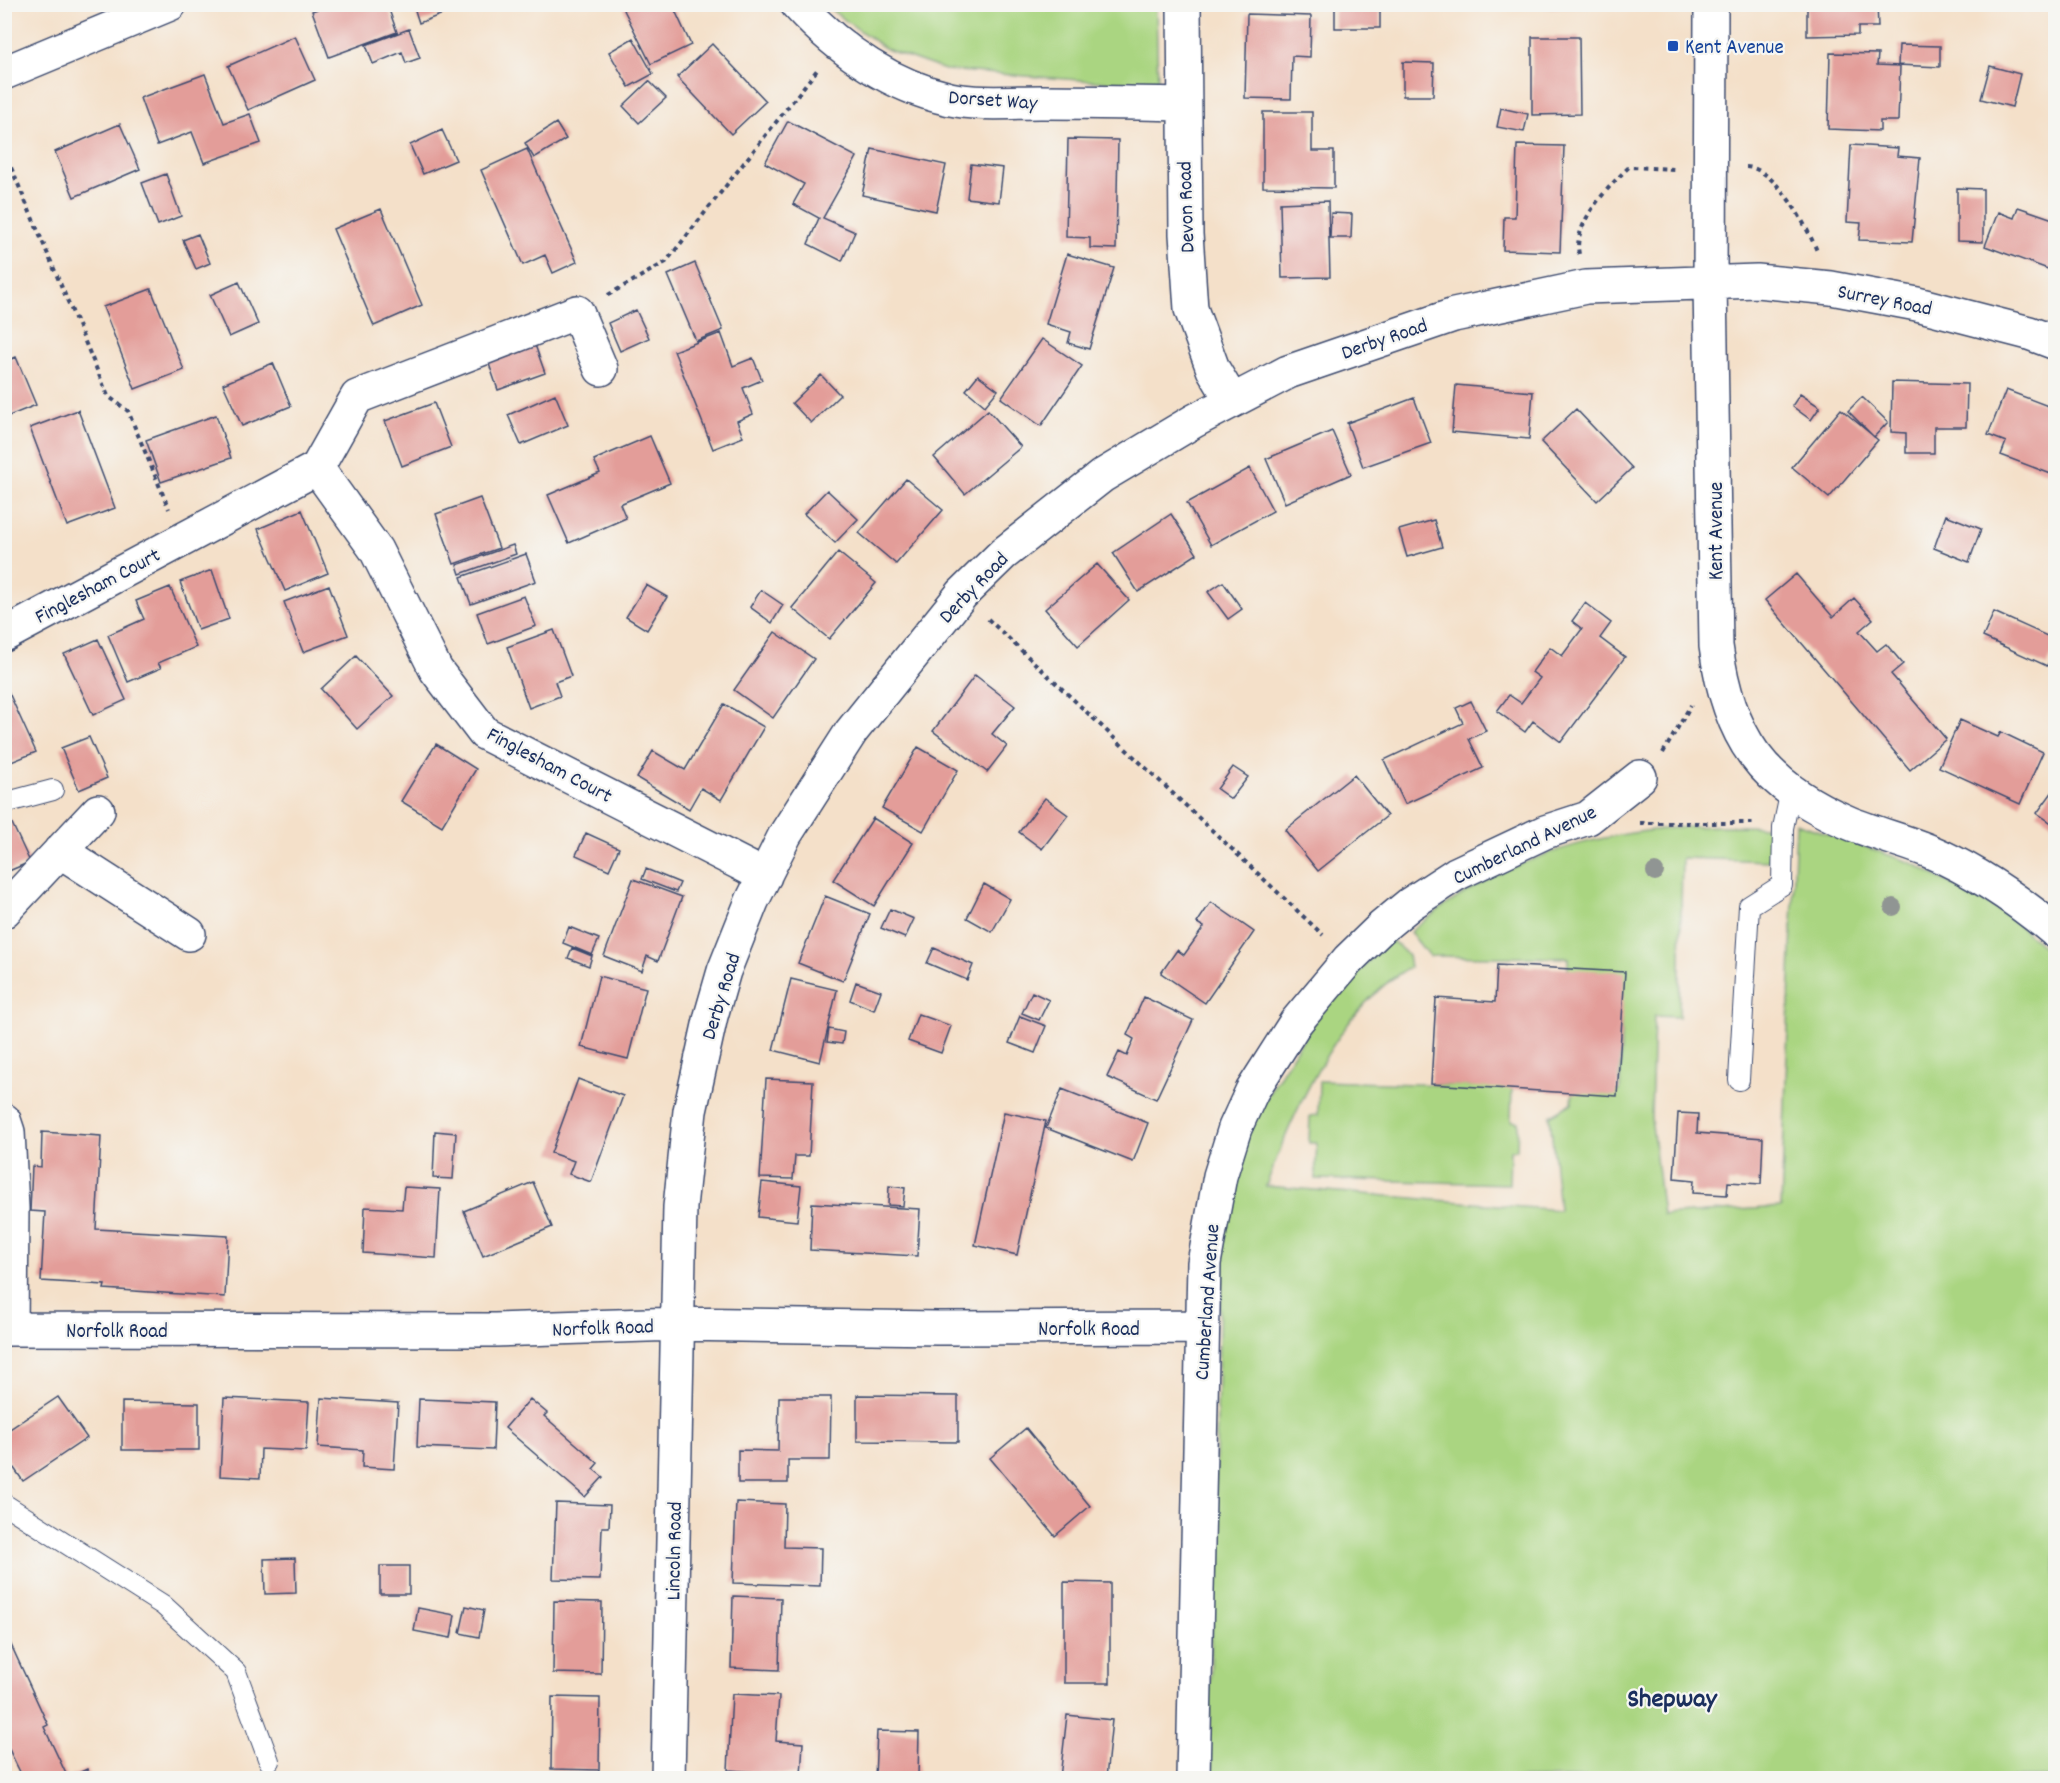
<svg xmlns="http://www.w3.org/2000/svg" width="2060" height="1783" font-family="Dekko,sans-serif">
<rect width="100%" height="100%" fill="#f6f6f2"/>
<filter id="ink" filterUnits="userSpaceOnUse"><feTurbulence type="fractalNoise" baseFrequency=".0167" numOctaves="2"/><feDisplacementMap in="SourceGraphic" scale="12" xChannelSelector="R" yChannelSelector="G"/><feConvolveMatrix kernelMatrix="1 2 1 2 8 2 1 2 1" color-interpolation-filters="sRGB"/></filter>
<filter id="wash" filterUnits="userSpaceOnUse"><feTurbulence type="fractalNoise" baseFrequency=".008" numOctaves="4" result="noise"/><feDisplacementMap in="SourceGraphic" scale="24" xChannelSelector="R" yChannelSelector="G"/><feGaussianBlur stdDeviation="1.35" result="paint"/><feColorMatrix in="noise" values="0 0 0 0 0 0 0 0 0 0 0 0 0 0 0 0 0 1.4 0 .05"/><feComposite in="paint" operator="in"/></filter>
<g filter="url(#wash)">
<rect width="100%" height="100%" fill="#f4e0c9"/>
<path fill="#aad581" stroke="#628270" stroke-width="1.5" d="M824,5H1156L1158,86L945,70L886,49Z
M1796,823L1912,863L2003,912L2055,957V1778H1208L1221,1254L1231,1190L1250,1123L1320,1012L1390,939L1408,955L1410,967C1339,1007 1293,1112 1266,1186L1559,1210L1550,1116L1572,1103L1573,1090L1620,1091L1622,975L1568,973V958L1429,956L1410,932C1517,844 1635,820 1770,827L1769,861L1682,858L1679,1017L1654,1016L1651,1117L1663,1215L1781,1207Z
M1319,1081L1512,1087L1511,1121L1518,1122L1517,1150H1510L1509,1184L1315,1179L1317,1143H1309L1310,1116L1318,1115Z"/>
<g id="blocks">
<path fill="#e39d99" d="M331,4H387L397,32L329,57L312,11Z
M413,4H467V5L419,23Z
M621,4H672L691,45L651,64Z
M1439,4H1456L1455,9L1439,7Z
M1544,4H1598V6L1544,8Z
M1807,4H1877L1878,27H1858V35L1807,36Z
M1335,7H1380V28H1335Z
M1247,14L1311,16L1310,57L1292,56L1291,99L1245,98Z
M409,29L420,58L406,63L402,52L373,64L366,45Z
M295,36L315,80L248,110L228,66Z
M1532,37H1579L1580,114L1532,115Z
M633,38L653,74L629,87L609,52Z
M712,44L766,101L731,134L677,77Z
M1899,45L1940,46V67L1898,65Z
M1830,53L1878,54L1877,65L1900,66L1898,121H1880V131L1828,129Z
M1403,62L1434,63L1433,96H1403Z
M1990,66L2020,74L2012,107L1981,99Z
M205,74L224,123L250,114L261,143L204,163L192,132L157,145L140,98Z
M649,81L666,98L639,123L623,106Z
M1501,108L1528,114L1524,132L1497,127Z
M1263,112H1312V151H1334V188L1263,187Z
M788,121L857,157L823,218L855,232L842,261L808,244L819,218L793,204L804,184L765,163Z
M556,123L566,139L534,158L525,143Z
M120,124L140,169L74,197L55,152Z
M442,130L456,160L423,174L410,145Z
M1068,139L1118,140L1116,249L1090,248V238L1066,237Z
M1517,145L1564,146L1560,252L1503,250L1504,217H1515Z
M1851,145L1898,148L1897,156L1920,158L1912,242L1859,240L1861,223L1847,222Z
M527,149L577,262L553,273L545,255L523,265L481,170Z
M872,149L946,165L936,211L862,195Z
M971,164L1003,168L999,202L967,198Z
M166,174L181,216L158,225L142,183Z
M1957,188L1983,189V242L1957,241Z
M1328,201L1330,277L1282,278L1280,203Z
M2018,207L2056,220V272L1985,246L1998,212L2014,218Z
M381,209L422,305L374,326L333,229Z
M1331,213L1352,214L1351,238H1330Z
M198,234L210,263L196,269L183,240Z
M1067,254L1114,268L1089,349L1068,343L1071,332L1046,324Z
M695,263L723,330L696,341L668,275Z
M239,282L258,324L229,337L210,295Z
M151,289L184,370L135,389L103,307Z
M636,310L649,338L620,351L608,323Z
M721,333L733,366L753,358L762,380L743,388L753,414L737,421L743,437L713,449L674,351Z
M1042,339L1082,366L1041,426L1001,398Z
M534,342L545,373L498,390L487,358Z
M16,357L36,405L4,418V362Z
M273,363L291,406L242,426L223,384Z
M821,375L840,395L811,423L792,403Z
M978,375L998,390L985,406L966,390Z
M1892,382L1967,384L1966,427H1934V453H1906V433L1891,432Z
M1456,385L1533,392L1529,439L1452,432Z
M2006,390L2056,409V463L2051,474L2001,455L2006,442L1988,435Z
M555,394L568,425L521,445L508,415Z
M1800,394L1820,407L1811,420L1792,406Z
M1862,397L1888,422L1874,437L1848,411Z
M1414,398L1431,443L1363,467L1347,423Z
M434,403L451,447L402,466L385,421Z
M1576,409L1632,468L1597,501L1541,442Z
M1841,409L1878,440L1829,498L1792,467Z
M78,410L115,508L67,526L30,428Z
M988,410L1021,447L965,494L934,457Z
M216,415L231,458L161,482L146,440Z
M1332,431L1351,474L1285,503L1266,459Z
M650,436L670,483L620,504L626,518L569,543L548,495L600,473L594,460Z
M1250,468L1273,511L1211,545L1187,503Z
M906,479L943,510L896,564L859,533Z
M827,490L858,519L835,543L804,514Z
M480,498L499,548L454,564L436,514Z
M302,510L328,573L285,591L258,529Z
M1171,514L1197,554L1138,592L1113,553Z
M1946,515L1981,529L1969,562L1934,548Z
M1434,520L1442,547L1407,557L1399,530Z
M513,545L516,554L460,574L457,565Z
M838,552L876,583L829,639L792,608Z
M526,554L536,581L471,604L461,577Z
M1097,564L1129,600L1078,646L1045,609Z
M212,570L229,619L198,630L180,582Z
M1796,574L1833,617L1854,598L1873,619L1859,631L1877,651L1886,644L1903,664L1891,674L1946,739L1910,770L1765,600Z
M1223,582L1242,609L1228,619L1208,592Z
M329,585L348,635L303,652L284,602Z
M646,585L667,597L647,630L626,617Z
M170,587L196,647L158,663L161,668L128,682L108,635L144,619L136,601Z
M761,590L783,605L772,623L750,607Z
M524,596L536,626L488,644L477,613Z
M1585,603L1611,623L1600,638L1625,657L1561,742L1533,721L1525,732L1497,711L1509,695L1521,703L1540,678L1532,672L1550,647L1562,656L1582,629L1572,621Z
M1994,612L2056,640V647L2047,666L1983,637Z
M554,630L571,676L555,682L560,696L529,708L507,647Z
M775,632L814,659L773,718L734,690Z
M98,639L126,700L93,715L64,654Z
M356,656L393,696L357,729L321,689Z
M975,675L1015,706L992,734L1007,746L987,772L933,731Z
M4,682L36,752L4,765Z
M1471,701L1486,731L1469,739L1483,768L1405,804L1384,760L1463,723L1456,708Z
M724,704L764,727L721,800L701,788L689,809L637,778L653,751L685,770Z
M1960,720L1998,737L2001,732L2043,752L2020,804L1939,767Z
M89,737L107,778L79,790L61,748Z
M436,744L476,769L442,826L401,801Z
M918,747L958,770L923,831L882,808Z
M1233,767L1248,777L1231,799L1217,789Z
M1354,775L1387,816L1318,871L1285,830Z
M2056,787V826L2037,813Z
M1045,798L1068,815L1042,849L1019,832Z
M873,818L913,843L874,906L833,880Z
M10,819L30,862L4,873V822Z
M586,833L619,848L609,870L576,855Z
M646,869L680,883L676,892L642,879Z
M633,879L682,897L658,961L647,956L642,971L604,956Z
M984,884L1010,899L992,932L967,918Z
M825,896L870,914L843,981L798,963Z
M1211,902L1254,932L1205,1003L1161,973L1177,950L1184,955L1204,927L1197,923Z
M890,909L914,919L905,938L881,928Z
M569,927L599,939L592,955L563,943Z
M572,948L592,956L589,966L568,958Z
M934,948L973,965L967,980L927,963Z
M1497,965L1625,972L1617,1096L1431,1084L1436,998L1495,1002Z
M599,976L646,988L628,1059L581,1047Z
M791,979L837,990L820,1062L773,1050Z
M856,982L881,991L874,1010L850,1000Z
M1032,992L1049,1000L1039,1020L1022,1013Z
M1144,997L1193,1020L1156,1099L1107,1077L1119,1052L1127,1056L1134,1039L1127,1035Z
M918,1014L951,1026L941,1053L908,1041Z
M1020,1016L1046,1026L1035,1053L1009,1043Z
M829,1029L844,1032L842,1044L827,1042Z
M578,1079L623,1096L591,1182L569,1174L574,1161L551,1153Z
M766,1079L813,1081L809,1156H795L793,1179L760,1178Z
M1062,1089L1148,1123L1133,1162L1046,1128Z
M1004,1112L1046,1121L1017,1255L975,1245Z
M1678,1113L1698,1114L1697,1133L1763,1138L1761,1184L1728,1182L1727,1195L1693,1193L1694,1180L1674,1178Z
M435,1131L456,1133L453,1179L433,1178Z
M42,1132L101,1136L96,1229L228,1236L225,1297L104,1289L105,1285L41,1281L45,1212L30,1211L32,1166L41,1167Z
M533,1182L552,1227L483,1256L464,1211Z
M762,1182L801,1186L797,1221L758,1217Z
M889,1186L905,1188L903,1206L888,1205Z
M404,1187L440,1189L436,1258L363,1253L365,1207L402,1209Z
M812,1203L920,1209L917,1256L810,1250Z
M857,1395L958,1396V1442L857,1441Z
M58,1397L87,1438L23,1481L4,1454V1433Z
M779,1397H831L830,1460H788V1483H738V1450L778,1451Z
M224,1398L309,1402L306,1451L261,1449L260,1478L220,1476Z
M321,1398L398,1403L394,1469L362,1467L363,1450L318,1447Z
M419,1399L495,1402L493,1450L417,1447Z
M530,1399L547,1413L544,1416L598,1463L593,1469L603,1477L585,1497L505,1428Z
M122,1402L199,1403V1450H122Z
M1026,1428L1090,1506L1055,1536L990,1458Z
M736,1502L785,1504L784,1547L821,1548L820,1586L733,1583Z
M556,1503L610,1505L609,1527H602L600,1580L553,1579Z
M295,1558L296,1593L265,1594L264,1559Z
M380,1566H409V1594H380Z
M4,1567L9,1568L6,1588H4Z
M1064,1582L1110,1583V1683H1064Z
M733,1596L781,1598L779,1670L731,1668Z
M554,1601L602,1602L601,1674L553,1673Z
M466,1606L484,1610L479,1637L460,1633Z
M418,1608L455,1615L451,1638L414,1631Z
M4,1634H6L48,1725L44,1727L68,1778L87,1769L92,1778H23L4,1739Z
M732,1694L779,1696L776,1741L803,1743L801,1775L728,1770Z
M552,1697L600,1698L599,1770L551,1769Z
M1067,1715L1112,1720L1106,1778H1060Z
M877,1731L919,1732L918,1778H875Z"/>
</g>
</g>
<g filter="url(#ink)">
<use href="#blocks" fill-opacity="0" stroke="#3c4a6e" stroke-width="1.5"/>
<g fill="none" stroke-linecap="round" stroke-linejoin="round">
<g stroke="#3c4a6e" stroke-width="22">
<path id="service" d="M4,803L53,790
M1739,1080L1749,906L1782,885L1783,828L1791,790
M4,1504L163,1605L236,1672L269,1761"/>
</g>
<g stroke="#3c4a6e" stroke-width="36">
<path id="minor" d="M797,4C839,50 889,85 950,99C979,105 1012,102 1041,102C1089,102 1136,103 1183,104
M1184,4L1186,234L1191,309L1213,369L1232,401
M1711,4L1710,284L1716,646C1728,736 1761,785 1847,822C1873,833 1902,840 1929,851C1974,870 2018,900 2056,932
M4,73L170,4
M601,369L577,312L357,397L317,468L376,550L436,670L484,733L765,876
M4,635L317,468
M60,851L189,934
M4,911L98,811
M4,1120L8,1132L12,1208L11,1329
M4,1329L495,1330L678,1324L938,1328L1201,1327
M668,1778L680,1207L690,1111L711,1016L724,971L752,901L785,835L851,732L962,594L1003,554L1102,476L1194,421L1288,372L1454,315L1586,287L1757,281L1831,288L1917,304L2029,333L2056,343
M1193,1778L1204,1263L1220,1176L1235,1128L1252,1091L1296,1022L1348,960L1382,927L1410,904L1456,874L1545,832L1588,818L1640,777"/>
</g>
<path stroke="#3c4a6e" stroke-width="4" stroke-dasharray="4.5 4.5" stroke-linecap="butt" d="M4,151L108,396L128,411L169,509
M1746,167C1775,167 1807,226 1817,251
M1579,254C1572,224 1609,186 1629,167L1675,169
M608,295L666,262L817,70
M988,619L1323,935
M1663,753L1691,705
M1640,823H1756"/>
<use href="#service" stroke="#fff" stroke-width="20"/>
<use href="#minor" stroke="#fff" stroke-width="33"/>
</g>
<g fill="#909593">
<circle cx="1655" cy="872" r="9"/>
<circle cx="1893" cy="907" r="9"/>
</g>
</g>
<rect fill="#1a4fb4" stroke="#f6f6f2" stroke-width="2" x="1667" y="40" width="12" height="12" rx="3"/>
<g text-anchor="middle" stroke-width="4.5" stroke-linejoin="round" paint-order="stroke">
<g font-size="21" fill="#164399" stroke="#f6f6f2" text-anchor="start">
<text x="1685" y="53">Kent Avenue</text>
</g>
<g font-size="21" fill="#1b2f5e" stroke="#f6f6f2">
<text transform="translate(993 99) rotate(4)" y="7">Dorset Way</text>
<text transform="translate(1185 207) rotate(-92)" y="7">Devon Road</text>
<text transform="translate(1885 299) rotate(11)" y="7">Surrey Road</text>
<text transform="translate(1384 338) rotate(-19)" y="7">Derby Road</text>
<text transform="translate(1715 531) rotate(-90)" y="7">Kent Avenue</text>
<text transform="translate(97 585) rotate(-28)" y="7">Finglesham Court</text>
<text transform="translate(973 587) rotate(-46)" y="7">Derby Road</text>
<text transform="translate(550 764) rotate(28)" y="7">Finglesham Court</text>
<text transform="translate(1524 844) rotate(-26)" y="7">Cumberland Avenue</text>
<text transform="translate(720 996) rotate(-73)" y="7">Derby Road</text>
<text transform="translate(1206 1302) rotate(-86)" y="7">Cumberland Avenue</text>
<text transform="translate(603 1327) rotate(-2)" y="7">Norfolk Road</text>
<text x="1089" y="1335">Norfolk Road</text>
<text x="117" y="1337">Norfolk Road</text>
<text transform="translate(673 1551) rotate(-89)" y="7">Lincoln Road</text>
</g>
<g font-size="27" font-weight="bold" fill="#1b2f5e" stroke="#f6f6f2">
<text x="1672" y="1706">Shepway</text>
</g>
</g>
<rect width="2060" height="1783" fill="none" stroke="#f6f6f2" stroke-width="24"/>
</svg>
